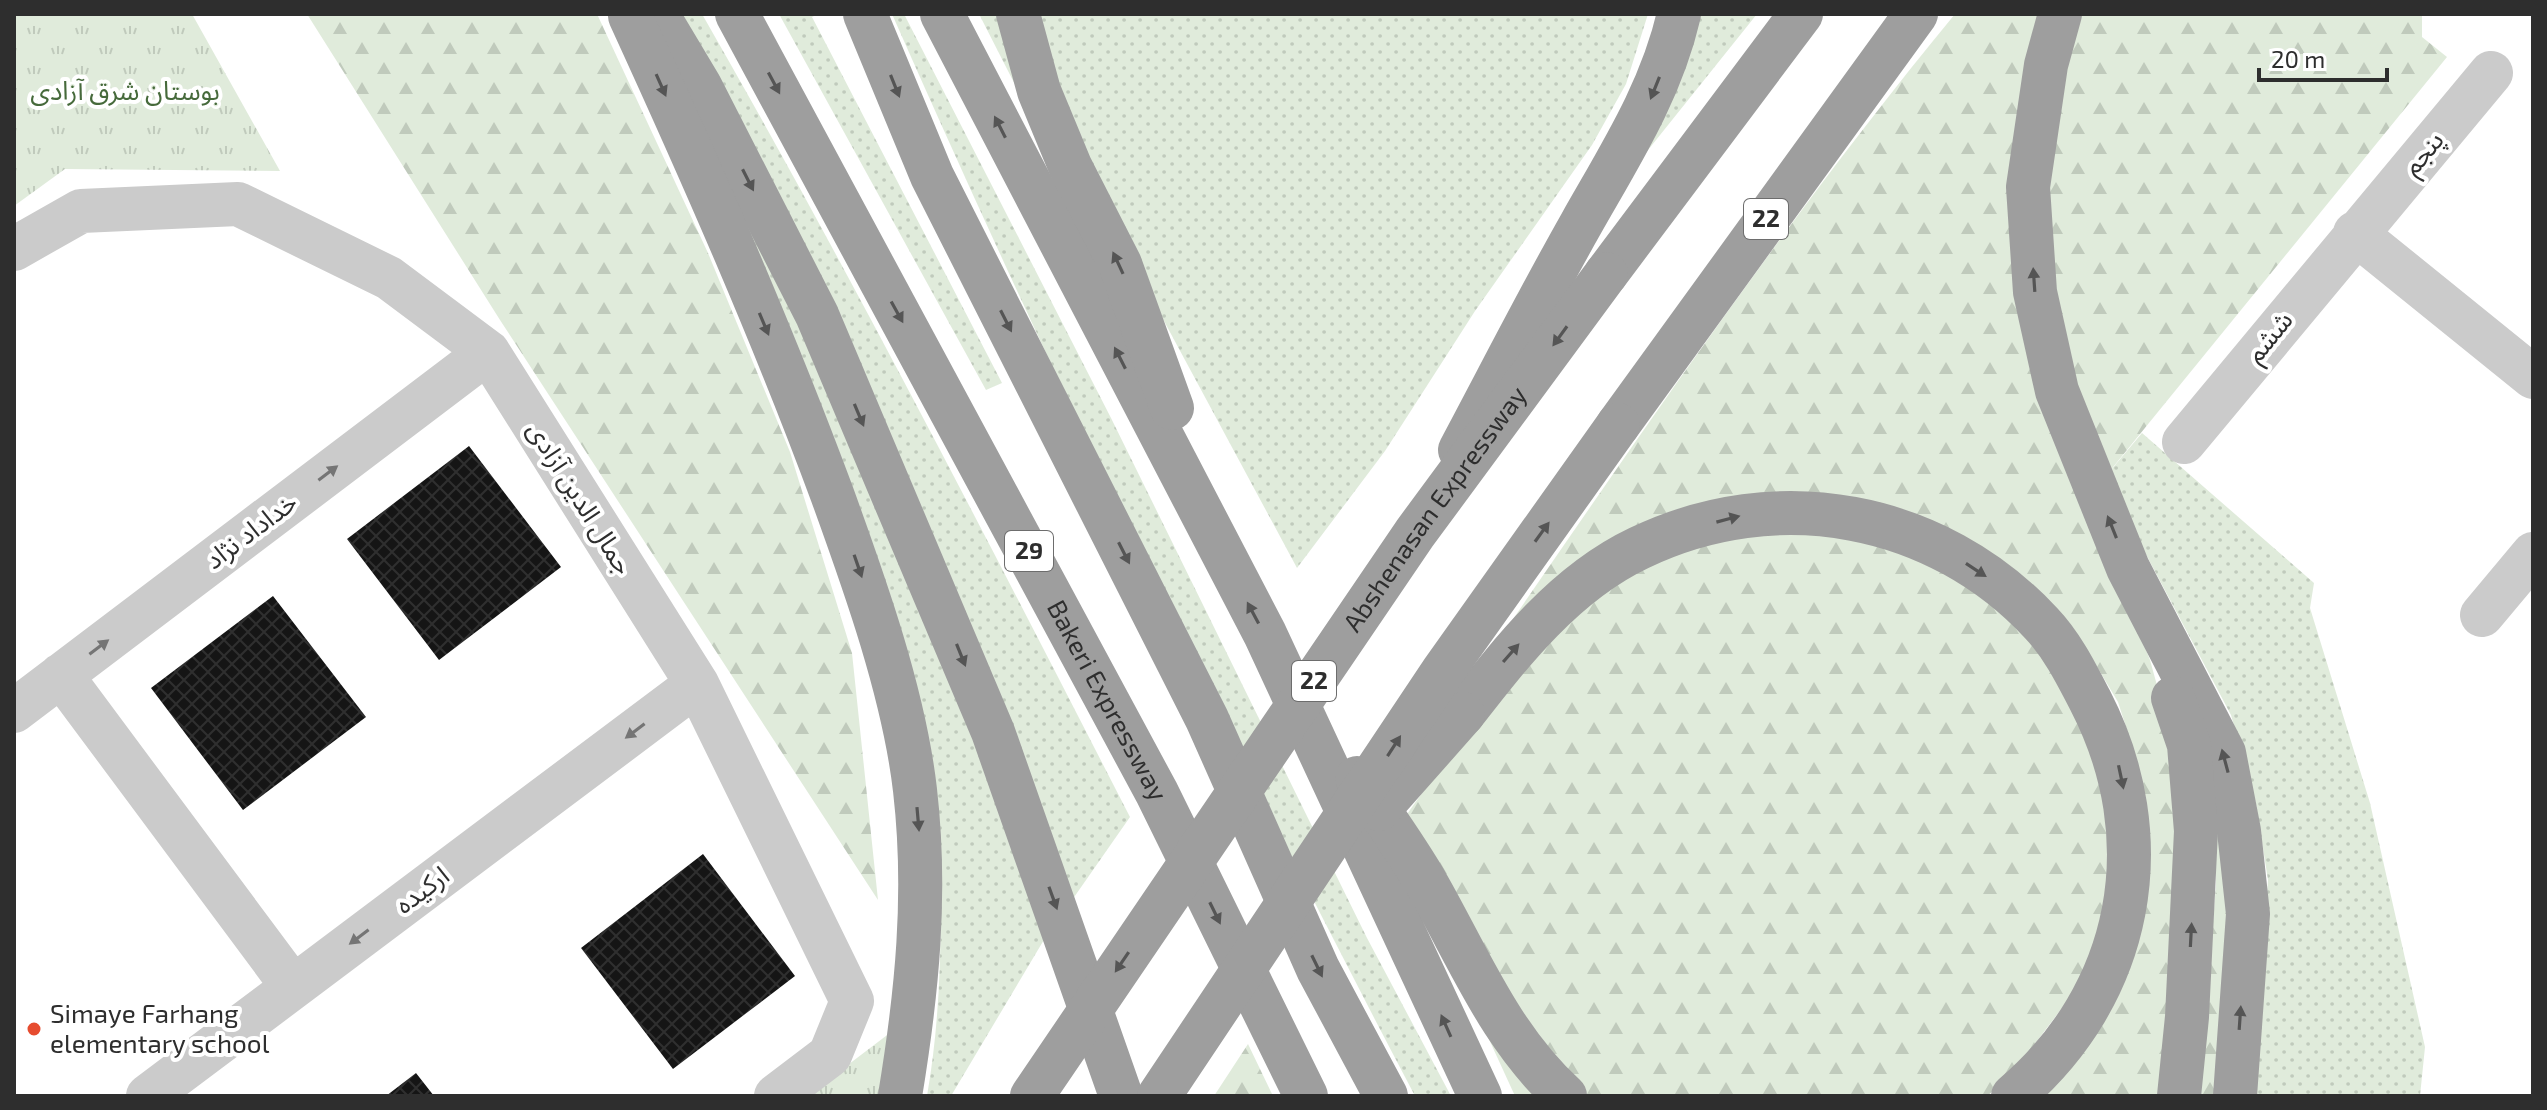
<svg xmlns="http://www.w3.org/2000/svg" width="2547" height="1110" font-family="'Exo 2','Noto Sans Arabic',sans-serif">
<defs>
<pattern id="grass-tufts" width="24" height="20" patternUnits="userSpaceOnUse" patternTransform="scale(2)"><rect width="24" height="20" fill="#e0ebdb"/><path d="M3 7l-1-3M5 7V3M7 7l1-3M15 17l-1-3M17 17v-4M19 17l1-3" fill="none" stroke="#c0cabc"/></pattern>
<pattern id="forest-firs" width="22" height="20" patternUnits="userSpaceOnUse" patternTransform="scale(2)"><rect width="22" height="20" fill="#e0ebdb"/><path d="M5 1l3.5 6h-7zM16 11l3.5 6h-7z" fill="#c0cabc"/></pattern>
<pattern id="garden-dots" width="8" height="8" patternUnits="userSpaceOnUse" patternTransform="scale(2)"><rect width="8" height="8" fill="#e0ebdb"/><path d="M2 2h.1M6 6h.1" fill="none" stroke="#c0cabc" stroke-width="1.8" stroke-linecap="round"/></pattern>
<pattern id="building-cross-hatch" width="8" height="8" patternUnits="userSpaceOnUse" patternTransform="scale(2)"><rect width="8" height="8" fill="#151515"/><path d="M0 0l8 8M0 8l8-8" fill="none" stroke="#2f2f2f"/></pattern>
</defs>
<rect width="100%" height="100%" fill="#fff"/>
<path fill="url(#grass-tufts)" d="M14,14H192L280,171L65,169L14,206Z
M899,1026L884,1096H807Z"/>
<path fill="url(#forest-firs)" d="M307,14H597L708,253L790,452L852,653L878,900L500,320Z
M1955,14H2046L2016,166L2120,583L2150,660L2179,765L2164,1096H2039L2145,810L2137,761L2118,702L2084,645L2028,582L1730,499L1462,693C1621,463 1777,230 1955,14Z
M2077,14H2422V37L2447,57L2105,477L2074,392L2053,295L2048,208L2050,130Z
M1782,527L1906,549L2000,606L2058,673L2111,806V894L2080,984L2010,1077L1987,1096H1583L1556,1071L1405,817L1476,717L1557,623L1650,559Z
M2215,816L2231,892L2219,1096H2199L2216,884Z
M1454,963L1541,1096H1515Z
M1248,1044L1273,1096H1214Z"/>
<path fill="url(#garden-dots)" d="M678,14H702C853,277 991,547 1130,817L1070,903Z
M779,14H818L812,17L1002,383L986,390Z
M892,14H904L1111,418L1367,938L1451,1096H1415C1228,741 1054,381 892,14Z
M979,14H1001L1031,116Z
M1033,14H1648L1626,84L1592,145L1475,311L1385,451L1297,568L1080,165Z
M1696,14H1757L1628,175Z
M727,170L835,401L1051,928L951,1096H927C944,998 942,900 937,801Z
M2142,433L2314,583L2310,608L2370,803L2425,1047L2420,1096H2252L2268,880L2256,804L2231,715L2105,477Z"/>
<path fill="url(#building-cross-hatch)" d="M469,446L561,567L439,660L347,539Z
M273,596L366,717L243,810L151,688Z
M703,854L795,976L673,1069L581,948Z
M416,1073L434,1096H386Z"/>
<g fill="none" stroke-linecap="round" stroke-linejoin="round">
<path stroke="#cbcbcb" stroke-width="44" d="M2355,233L2533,377
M14,249L81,211L238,204L389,278L488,352L697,684L852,1001L830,1055L776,1096
M2184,442L2491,73
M2482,615L2533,554
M61,675L293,987
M14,711L488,352
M148,1096L697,684"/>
<g stroke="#9e9e9e" stroke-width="44">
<path d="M657,14L700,86L817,315L993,732L1121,1096"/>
<path id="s1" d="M737,14L1157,793L1306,1096"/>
<path d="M865,14L932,176L1207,719L1318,969L1386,1096"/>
<path d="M942,14L1265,634L1480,1096"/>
<path d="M1018,14L1039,91L1070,166L1120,264L1172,408"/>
<path d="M2060,14L2046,65L2028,187L2035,292L2057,391L2128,568L2224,753L2239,831L2248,914L2235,1096"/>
<path d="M630,16C702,173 772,332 832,494C865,585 904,694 915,790C927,894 917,993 900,1096"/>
<path d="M1606,274L1801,14"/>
<path d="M1618,425L1916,14"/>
<path d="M1460,450C1500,375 1539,298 1581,224C1620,155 1661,92 1679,14"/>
<path d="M2173,698L2189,745L2196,831L2187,1017L2179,1096"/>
<path d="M1463,714C1512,651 1565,583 1639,548C1776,482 1937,511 2041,623C2062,645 2076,673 2090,700C2162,839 2133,994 2013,1096"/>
<path d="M1357,778C1381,814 1407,849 1428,886C1470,960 1501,1038 1565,1096"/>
</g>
<g stroke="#9e9e9e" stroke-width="44">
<path d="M1379,809L1463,714"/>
<path id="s2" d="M1032,1096L1415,533L1606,274"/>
<path d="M1159,1096L1443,671L1618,425"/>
</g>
</g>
<defs><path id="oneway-solid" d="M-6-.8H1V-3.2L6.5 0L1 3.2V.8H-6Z" transform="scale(2)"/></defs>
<g fill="#555">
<use href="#oneway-solid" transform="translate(774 83) rotate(62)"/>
<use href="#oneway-solid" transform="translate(661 85) rotate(66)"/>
<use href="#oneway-solid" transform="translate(895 86) rotate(68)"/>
<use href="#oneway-solid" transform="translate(1655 88) rotate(112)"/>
<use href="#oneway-solid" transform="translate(1000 127) rotate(-117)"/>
<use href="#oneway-solid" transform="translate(748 180) rotate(63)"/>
<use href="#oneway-solid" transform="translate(1118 263) rotate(-115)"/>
<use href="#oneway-solid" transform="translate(2034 280) rotate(-94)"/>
<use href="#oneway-solid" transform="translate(897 312) rotate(61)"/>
<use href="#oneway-solid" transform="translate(1006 321) rotate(63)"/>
<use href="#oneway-solid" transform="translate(764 324) rotate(67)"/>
<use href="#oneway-solid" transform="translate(1560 336) rotate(126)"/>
<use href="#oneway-solid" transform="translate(1120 358) rotate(-117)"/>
<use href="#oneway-solid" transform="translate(859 415) rotate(67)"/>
<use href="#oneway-solid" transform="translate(1728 519) rotate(-15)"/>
<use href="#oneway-solid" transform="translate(2112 527) rotate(-112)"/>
<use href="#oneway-solid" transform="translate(1542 532) rotate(-54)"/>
<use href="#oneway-solid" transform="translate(1124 553) rotate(63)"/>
<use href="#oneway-solid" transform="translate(858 566) rotate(71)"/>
<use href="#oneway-solid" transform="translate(1976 570) rotate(33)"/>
<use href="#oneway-solid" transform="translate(1253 613) rotate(-118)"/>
<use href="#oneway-solid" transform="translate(1511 653) rotate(-49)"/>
<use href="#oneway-solid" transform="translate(961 655) rotate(68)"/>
<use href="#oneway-solid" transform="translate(1394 746) rotate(-57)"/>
<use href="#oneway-solid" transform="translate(2225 761) rotate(-105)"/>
<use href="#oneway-solid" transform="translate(2121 777) rotate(78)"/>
<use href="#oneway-solid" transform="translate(918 819) rotate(85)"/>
<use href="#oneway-solid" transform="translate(1053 898) rotate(70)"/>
<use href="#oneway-solid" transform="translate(1215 913) rotate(64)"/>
<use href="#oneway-solid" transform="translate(2191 935) rotate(-87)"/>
<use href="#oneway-solid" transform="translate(1122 962) rotate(124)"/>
<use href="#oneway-solid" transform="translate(1317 966) rotate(64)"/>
<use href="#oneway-solid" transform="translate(2240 1018) rotate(-86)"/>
<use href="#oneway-solid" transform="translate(1446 1026) rotate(-114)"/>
</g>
<g fill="#757575">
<use href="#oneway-solid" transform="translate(328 473) rotate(-37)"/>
<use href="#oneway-solid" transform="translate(99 647) rotate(-37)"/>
<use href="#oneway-solid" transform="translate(635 731) rotate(143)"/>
<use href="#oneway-solid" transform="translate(359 937) rotate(143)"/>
</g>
<circle fill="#e64c2f" stroke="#fff" stroke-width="3" cx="34" cy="1029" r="8"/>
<g text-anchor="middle" stroke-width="8" stroke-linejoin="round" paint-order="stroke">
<g fill="#fff" stroke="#6d6d6d" stroke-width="2">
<rect x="1744" y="199" width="44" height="40" rx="6"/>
<rect x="1005" y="531" width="48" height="40" rx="6"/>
<rect x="1292" y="661" width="44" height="40" rx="6"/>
</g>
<g font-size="24" font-weight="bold" fill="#2e2e2e">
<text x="1766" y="227">22</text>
<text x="1029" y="559">29</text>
<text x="1314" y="689">22</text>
</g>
<g font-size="26" fill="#466a3b" stroke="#fff">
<text x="125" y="100">بوستان شرق آزادی</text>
</g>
<g font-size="26" fill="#2e2e2e" stroke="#fff">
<text transform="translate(2423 153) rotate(-50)" y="9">پنجم</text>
<text transform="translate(2269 337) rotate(-51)" y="9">ششم</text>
<text transform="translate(580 498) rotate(58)" y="9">جمال الدین آزادی</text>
<text dy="9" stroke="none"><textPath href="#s2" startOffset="712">Abshenasan Expressway</textPath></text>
<text transform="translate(251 531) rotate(-37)" y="9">خداداد نژاد</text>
<text dy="9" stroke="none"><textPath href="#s1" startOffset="780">Bakeri Expressway</textPath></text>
<text transform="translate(422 890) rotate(-37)" y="9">ارکیده</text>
</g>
<g font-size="26" fill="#2e2e2e" stroke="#fff" text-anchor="start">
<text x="50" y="1023">Simaye Farhang<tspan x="50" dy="30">elementary school</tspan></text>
</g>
</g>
<rect width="2547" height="1110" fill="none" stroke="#2e2e2e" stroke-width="32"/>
<path d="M2259 68v12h128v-12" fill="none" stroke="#2e2e2e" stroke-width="4"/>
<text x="2271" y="68" font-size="24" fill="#2e2e2e" stroke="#ffffff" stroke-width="6" paint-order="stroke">20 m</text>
</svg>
